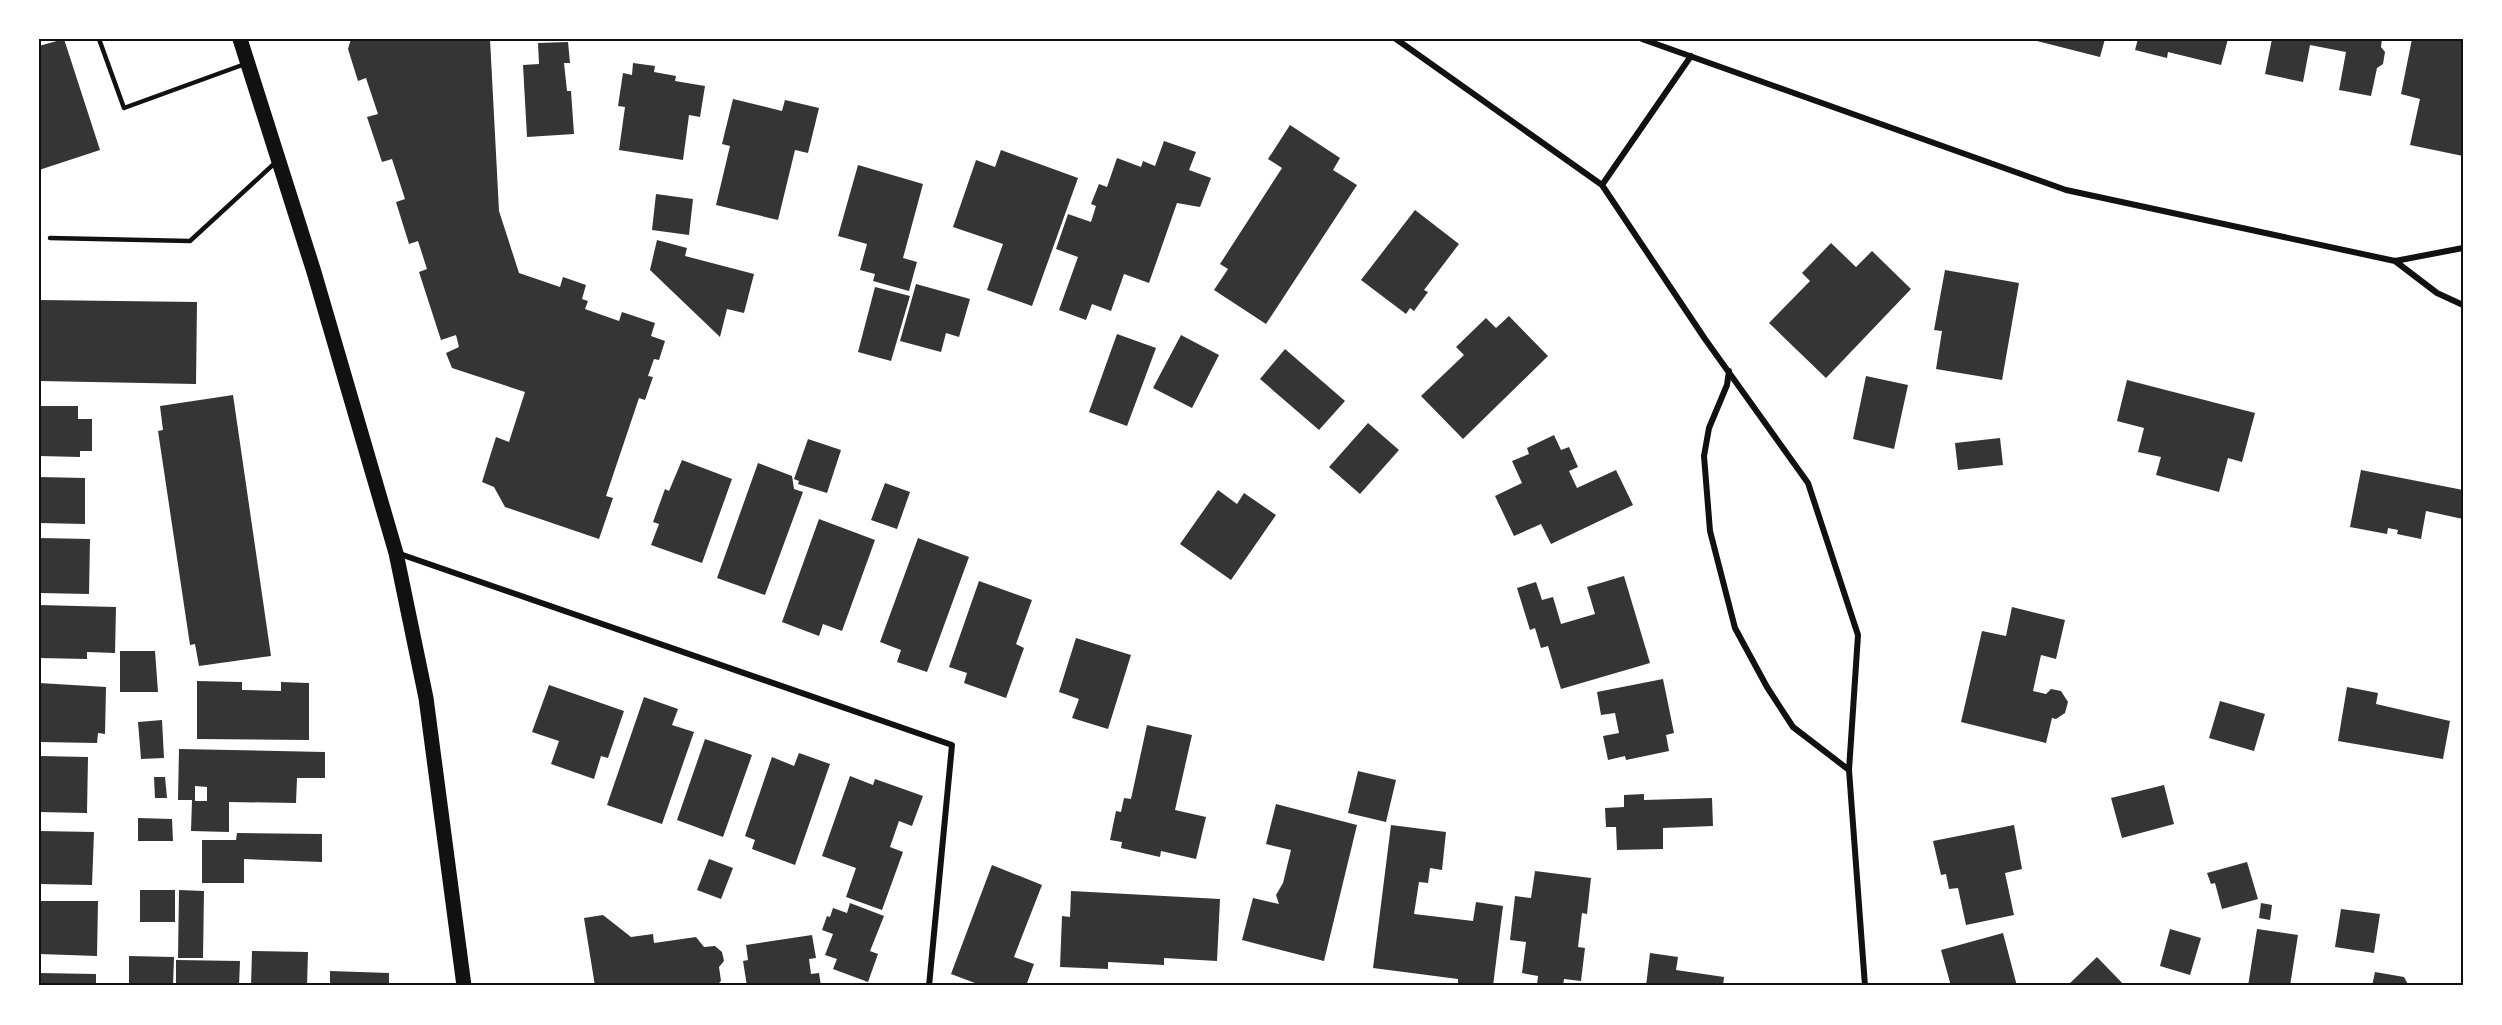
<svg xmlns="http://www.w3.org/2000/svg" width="2502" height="1025" font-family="Montserrat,sans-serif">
<rect width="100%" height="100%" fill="#fff"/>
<path fill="#353535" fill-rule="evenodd" d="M64,39L100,150L39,170V46Z
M351,39H490L499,211L519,273L560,287L563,277L586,285L582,299L588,301L585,309L619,321L622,312L655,323L651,336L665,341L659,360L654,359L648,376L653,377L645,400L639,398L606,496L613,498L599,539L505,507L494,487L482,482L496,437L509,442L525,392L452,368L446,353L459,347L456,335L441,340L419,272L427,269L418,241L409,244L396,202L405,199L392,159L382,162L367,117L378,114L366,78L358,81L348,49Z
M2038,39H2105L2100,57L2037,41Z
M2138,39H2228L2221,65L2168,52L2167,58L2135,50Z
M2272,39H2382L2381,47L2385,52L2383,64L2377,68L2371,96L2339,90L2346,52L2310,45L2303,82L2265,74Z
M2412,39H2463V156L2410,145L2420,99L2401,94Z
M568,42L570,63H564L567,91H571L574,134L527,137L523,65L539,64L538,43Z
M633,63L655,66L654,72L676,76L675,81L705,86L700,117L689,115L683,160L619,150L625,107L618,106L623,73L632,75Z
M733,99L782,111L785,100L819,108L808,153L795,150L778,220L716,205L730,146L722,144Z
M1290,125L1340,158L1333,170L1357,185L1266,324L1214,290L1228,269L1220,264L1282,168L1268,159Z
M1164,141L1196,152L1189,170L1211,178L1200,207L1177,203L1149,283L1124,274L1111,311L1092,304L1086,320L1059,310L1078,257L1056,249L1068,214L1091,222L1096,206L1091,204L1099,184L1107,187L1117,158L1141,167L1143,161L1155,166Z
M1001,150L1078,178L1032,306L987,290L1003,244L953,227L976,160L995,167Z
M858,165L923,184L903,258L917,262L909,291L873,281L875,274L860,270L867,244L838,236Z
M656,194L693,199L689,235L652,230Z
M1415,210L1459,244L1424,290L1428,292L1414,311L1410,308L1406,314L1361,280Z
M657,240L687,248L685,256L754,274L744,313L727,309L720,337L650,270Z
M1831,243L1856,267L1872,251L1911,289L1826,378L1769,323L1810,281L1802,273Z
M1945,270L2019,283L2002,380L1936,369L1942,331L1934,330Z
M916,284L970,299L959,337L946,333L941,352L900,341Z
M875,287L910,296L891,361L858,352Z
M39,300L197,302L196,384L39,381Z
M1509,316L1548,356L1463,439L1421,396L1464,355L1456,347L1486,318L1496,328Z
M1117,334L1156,348L1127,426L1089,412Z
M1181,335L1219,355L1192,408L1153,388Z
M1285,349L1345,401L1319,430L1260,379Z
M1866,376L1908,385L1894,449L1853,439Z
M2127,380L2255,413L2242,462L2228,458L2219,492L2156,475L2161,457L2138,452L2144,428L2117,421Z
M233,395L271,656L199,666L195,644L190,645L158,431L163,430L160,406Z
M39,406H78V419H92V451H80V457L39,456Z
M1368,423L1399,450L1360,494L1329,467Z
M1554,435L1561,450L1569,447L1578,467L1569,471L1577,488L1616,470L1633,505L1551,544L1541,524L1514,536L1495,496L1522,483L1512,461L1529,454L1527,448Z
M2000,438L2003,465L1958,470L1955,443Z
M808,439L841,450L827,493L798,484L799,481L794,479Z
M682,460L732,479L702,563L651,545L659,524L653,522L665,489L669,491Z
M758,463L792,476L794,489L803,492L765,595L717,578Z
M2361,470L2463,490V519L2426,511L2421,539L2397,534L2398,530L2388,528L2387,534L2350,527Z
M39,477L85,478V524L39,523Z
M885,483L910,492L897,529L871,520Z
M1218,490L1237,504L1244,493L1276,515L1231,580L1180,544Z
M819,519L875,540L842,631L823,624L819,636L782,622Z
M39,538L90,539L89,594L39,593Z
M918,538L969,557L927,672L897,662L901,650L880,642Z
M1624,576L1650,663L1561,689L1548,646L1541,648L1535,628L1530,630L1517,588L1536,582L1542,600L1553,597L1561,624L1595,614L1587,587Z
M979,581L1032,600L1016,644L1024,648L1006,698L964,683L967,673L949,667Z
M39,605L116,607L115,653L87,652V659L39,658Z
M2012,607L2065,620L2056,659L2041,655L2033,691L2046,694L2051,689L2061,691L2068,702L2065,713L2056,719L2052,718L2046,743L1961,722L1982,631L2006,636Z
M1076,638L1131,655L1108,729L1072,718L1079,699L1059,692Z
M120,651H155L158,692H120Z
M1663,679L1674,733L1666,735L1669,751L1626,760L1625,756L1608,760L1603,736L1619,733L1615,713L1601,715L1597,692Z
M197,681L242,682V690L281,691V682L309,683V740L197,739Z
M39,683L106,687L105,734L98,733L97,743L39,742Z
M549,685L624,711L608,758L601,756L594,779L551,764L559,741L532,732Z
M2347,687L2378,693L2376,704L2450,721L2443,759L2338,741Z
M644,697L678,709L672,725L694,732L662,824L607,805Z
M2220,701L2265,714L2254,751L2209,738Z
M162,720L164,758L141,759L138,722Z
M1147,725L1192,735L1175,810L1206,817L1196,859L1161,851L1160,857L1121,848L1122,842L1110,840L1116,811L1121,812L1124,798L1131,799Z
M705,739L752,755L723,837L677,820Z
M179,749L325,752V778H297L296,803L229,802V832L191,831L192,800H178ZM195,786L207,787V801H195Z
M799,753L830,764L795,865L752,849L755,840L745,836L772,757L794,766Z
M39,756L88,757L87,813L39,812Z
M1358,771L1396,780L1386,822L1348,813Z
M850,776L873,785L875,779L923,796L912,826L899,821L890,847L903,852L882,910L846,897L856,868L822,856Z
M154,777H165L167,798H155Z
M2164,785L2174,824L2122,838L2111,798Z
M1644,794V800L1712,798L1713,826L1663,828V849L1617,850L1616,827H1606L1605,808L1624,807V795Z
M1276,804L1357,825L1324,961L1242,940L1253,898L1279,904L1276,895L1283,883L1291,850L1266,844Z
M138,818L172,819L173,841H138Z
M1391,825L1446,832L1442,870L1430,868L1428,883L1419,882L1414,914L1473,921L1476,902L1503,906L1493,986H1458V979L1373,968Z
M2014,825L2022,869L2005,873L2014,915L1966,925L1958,888L1949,889L1946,874L1941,875L1933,841Z
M39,831L94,832L92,885L39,884Z
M237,833L322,834V862L244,859V883H202V840H236Z
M709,859L733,868L721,899L697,890Z
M2247,862L2258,899L2222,909L2215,883L2211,884L2207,873Z
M992,865L1042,885L1014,957L1034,964L1026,986H983L951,974Z
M1535,871L1591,878L1587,914L1582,913L1578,947L1585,948L1581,981L1564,979L1563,986L1537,985L1538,976L1522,973L1526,942L1510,940L1515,896L1531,898Z
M140,890H175V922H140Z
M179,890L204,891L203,958H178Z
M1071,891L1220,899L1217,961L1164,958V965L1108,962V969L1060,967L1062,916L1070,917Z
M39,901H98L97,956L39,954Z
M850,903L884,916L870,951L878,954L868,982L833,969L837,959L825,955L833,934L822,930L827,916L830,917L833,908L847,913Z
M2261,903L2272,905L2270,920L2259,918Z
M2341,909L2380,914L2374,953L2335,947Z
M603,915L631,937L653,934L654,943L696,937L704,947L715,946L722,952L724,961L719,967L721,981L716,986H595L584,918Z
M2170,929L2201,938L2190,975L2160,966Z
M2257,929L2298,935L2290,986H2248Z
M2003,933L2017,986H1951L1941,950Z
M812,935L816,958L809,959L811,974L819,973L821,986H747L743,961L748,960L746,945Z
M252,951L308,952L307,986H251Z
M1650,953L1678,957L1676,970L1724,977L1723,986H1646Z
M129,956L174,957L173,986H129Z
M2097,957L2125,986H2067Z
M176,960L240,961L239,986H176Z
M330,971L389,973V986H330Z
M2375,972L2404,977L2409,986H2372Z
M39,973L96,974V986H39Z"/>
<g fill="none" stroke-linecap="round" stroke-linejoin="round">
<path stroke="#111" stroke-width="4.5" d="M99,39L124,108L245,64
M50,238L190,241L276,162"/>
<path stroke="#111" stroke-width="6" d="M1396,39L1602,185L1705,339L1808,483L1858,635L1849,770L1865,986
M1642,39L2066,190L2395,261L2463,248
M1602,185L1691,56
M2395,261L2437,293L2463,305
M1729,371L1727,385L1709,428L1704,456L1710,531L1735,628L1767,687L1793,727L1849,770
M397,553L952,745L929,986"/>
<path stroke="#111" stroke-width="15" d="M240,39L314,272L396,553L426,698L464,986"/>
</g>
<rect width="2502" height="1025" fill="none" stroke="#ffffff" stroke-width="81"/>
<rect x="40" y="40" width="2422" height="944" fill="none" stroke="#111" stroke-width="2"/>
</svg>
